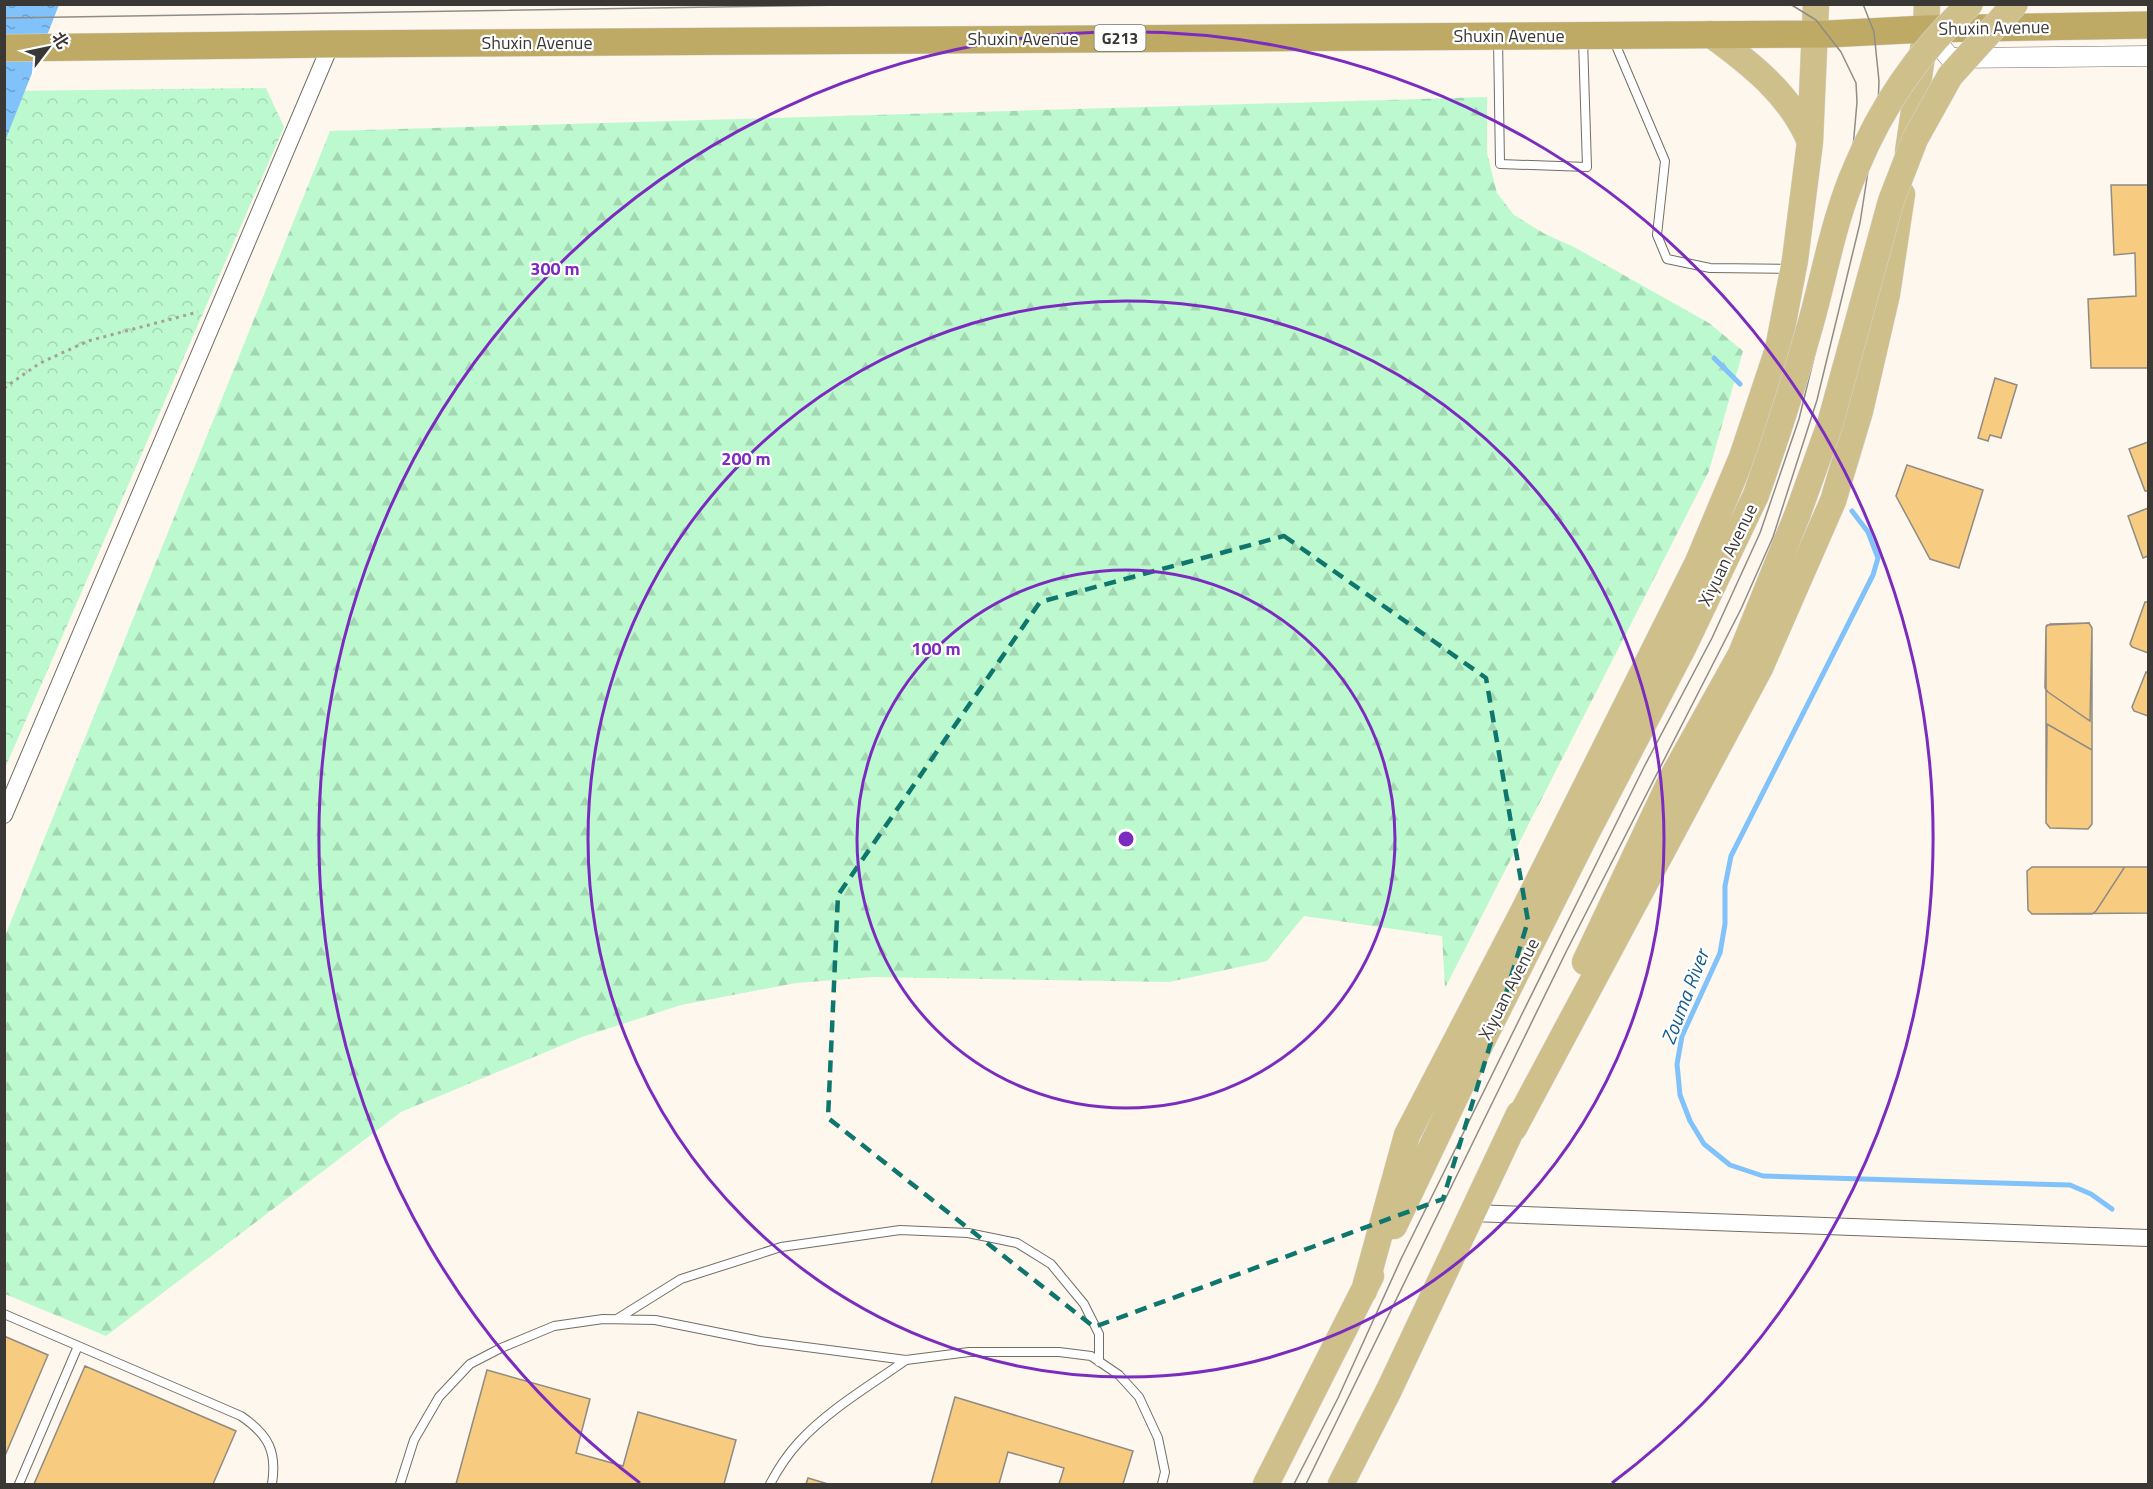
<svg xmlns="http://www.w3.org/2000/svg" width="2153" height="1489" font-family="'Titillium Web','Noto Sans SC',sans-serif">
<defs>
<pattern id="forest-firs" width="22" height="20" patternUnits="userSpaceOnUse" patternTransform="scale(1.5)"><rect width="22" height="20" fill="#bdf9ce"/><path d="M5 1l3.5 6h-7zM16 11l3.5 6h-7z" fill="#a3d6b2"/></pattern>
<pattern id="park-crowns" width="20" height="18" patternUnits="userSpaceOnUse" patternTransform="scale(1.5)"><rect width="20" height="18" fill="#bdf9ce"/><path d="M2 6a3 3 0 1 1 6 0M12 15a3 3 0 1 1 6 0" fill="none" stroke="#a3d6b2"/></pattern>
<pattern id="water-ripples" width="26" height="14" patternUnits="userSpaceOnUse" patternTransform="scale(1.5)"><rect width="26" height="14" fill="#81c2fb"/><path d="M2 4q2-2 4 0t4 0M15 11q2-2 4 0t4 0" fill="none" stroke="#6b9fcc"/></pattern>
</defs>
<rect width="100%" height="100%" fill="#fdf7ed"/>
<path fill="url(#forest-firs)" d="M1487,97V153L1497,193L1514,215L1545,234L1574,247L1709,323L1743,351L1709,471L1445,988L1442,936L1304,916L1267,961L1169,982L873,977L796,983L681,1005L582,1037L401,1112L106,1336L5,1294V936L330,131Z"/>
<path fill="url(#park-crowns)" d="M266,88L284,127L5,768V91Z"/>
<path fill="url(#water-ripples)" d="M5,5H59L5,141Z"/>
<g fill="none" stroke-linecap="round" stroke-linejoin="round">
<path stroke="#81c2fb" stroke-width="5" d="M1714,358L1740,384
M1852,511L1868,532L1878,558L1873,575L1731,856L1725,886V924L1720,953L1682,1036L1677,1064L1680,1095L1690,1121L1704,1144L1730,1165L1763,1176L2070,1185L2091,1194L2112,1209"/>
</g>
<path fill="#f7cc80" stroke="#908b83" stroke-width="1.5" d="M2111,185H2148V368H2091L2088,299L2136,296L2135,253L2114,255Z
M1995,378L2017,385L2001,438L1990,435L1988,441L1978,438Z
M2148,442V491H2145L2129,449Z
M2148,442V491H2145L2129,449Z
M1907,465L1983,490L1959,568L1930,559L1896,496Z
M2148,508V556L2143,558L2128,516Z
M2145,602H2148V653L2132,647L2130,644Z
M2089,623L2092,628L2090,721L2048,692L2045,688L2046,627L2047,625Z
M2089,623L2092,628V824L2088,829L2050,828L2046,823V627L2050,624Z
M2146,672L2148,673V716L2134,711L2132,707Z
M2146,672L2148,673V716L2134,711L2132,707Z
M2047,724L2092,750V824L2088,829L2050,828L2046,823Z
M2032,867H2148V913L2032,914L2028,910L2027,871Z
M2032,867H2123L2124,868L2096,911L2092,914H2032L2028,910L2027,871Z
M4,1336L48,1355L4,1458Z
M85,1366L236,1431L213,1484H34Z
M487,1370L590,1399L576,1453L623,1466L638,1412L736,1440L724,1484H456Z
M955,1397L1133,1451L1123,1484H1059L1064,1468L1008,1452L999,1484H931Z
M808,1478L828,1484H806Z"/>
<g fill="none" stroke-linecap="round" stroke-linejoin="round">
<g stroke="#736e65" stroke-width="10">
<path id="service" d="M1498,39L1500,164L1587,167L1583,40
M1614,41L1665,161L1657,235L1667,259L1710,268L1791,269
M4,1314L241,1416C269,1435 277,1452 272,1484
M617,1319L681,1279L781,1247L900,1230L968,1233L1017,1243L1051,1264L1084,1304L1099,1334V1362
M19,1484L78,1346
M400,1484L414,1440L439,1397L470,1364L501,1348L554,1326L603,1319L655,1320L760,1341L906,1360L969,1352H1059L1091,1356L1119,1375L1139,1397L1158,1438L1165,1472L1162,1484
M770,1484C778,1469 787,1455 799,1442C828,1410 871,1385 906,1360"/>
</g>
<g stroke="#736e65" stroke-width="18">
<path id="minor" d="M4,815L331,44
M1472,1213L2148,1238"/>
</g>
<g stroke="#736e65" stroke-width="21">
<path id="tertiary" d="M1926,29L1950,58L2148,56"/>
</g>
<g stroke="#d8d7d6" stroke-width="27">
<path id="primary" d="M1710,34C1750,63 1791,95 1810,142
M1908,152L1926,29L1927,4
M1585,962L1673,776L1741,654L1798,513
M1514,1128L1760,668L1833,501L1860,411L1887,294L1902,194
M1394,1226L1481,1043L1586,834L1684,646L1756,495
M1364,1291L1407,1135L1525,908L1698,562L1742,457L1778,349L1795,260L1810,142L1816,4
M1266,1484L1371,1276
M1341,1484L1389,1390L1519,1114"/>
</g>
<g stroke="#d8d7d6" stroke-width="28">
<path id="trunk" d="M4,48L331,44L1828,34L1926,29L2148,25"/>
</g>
<path stroke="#a5a099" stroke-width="3" stroke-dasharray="3 4.5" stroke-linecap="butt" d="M4,388L40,363L88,341L198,312"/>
<use href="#service" stroke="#fff" stroke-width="8"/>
<use href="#minor" stroke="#fff" stroke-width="16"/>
<use href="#tertiary" stroke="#fff" stroke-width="20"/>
<use href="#primary" stroke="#cebf8b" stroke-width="26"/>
<use href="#trunk" stroke="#beaa64" stroke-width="27"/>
<path stroke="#908c86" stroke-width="1.5" d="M4,18L912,4
M1294,1484L1338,1398L1401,1259L1644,767L1712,638L1760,533L1799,419L1824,317L1850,182L1857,102L1856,83L1841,52L1816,20L1790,4
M1306,1484L1566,952L1741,609L1773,537L1817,400L1860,223L1878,107L1879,81L1874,32L1863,4"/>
<g stroke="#d8d7d6" stroke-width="27" stroke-linecap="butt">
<path id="primary-bridge" d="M1756,495C1776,439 1794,383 1810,326C1825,273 1834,218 1856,168C1882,105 1920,50 1970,4
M1798,513L1830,424L1891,201L1915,139L1950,76L2015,4"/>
</g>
<use href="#primary-bridge" stroke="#cebf8b" stroke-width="26"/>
</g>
<path fill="none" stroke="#0f766e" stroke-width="4.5" stroke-dasharray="12 8" stroke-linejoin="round" d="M1284,536L1486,678L1528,921L1443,1199L1094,1327L828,1118L838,895L1040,602Z"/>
<g fill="none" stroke="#7b2cbf" stroke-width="3">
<circle cx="1126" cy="839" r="269"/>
<circle cx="1126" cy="839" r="538"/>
<path d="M640 1483A807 807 0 1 1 1612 1483"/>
</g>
<g text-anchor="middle" stroke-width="4.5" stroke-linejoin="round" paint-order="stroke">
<rect fill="#fff" stroke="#757471" stroke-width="1.5" x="1094.5" y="25" width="51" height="26" rx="4.5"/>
<g font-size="16" font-weight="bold" fill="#3a3834">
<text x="1120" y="44">G213</text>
</g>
<g font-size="18" fill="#3a3834" stroke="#fff">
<text transform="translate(1994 28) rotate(-1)" y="6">Shuxin Avenue</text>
<text x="1509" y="42">Shuxin Avenue</text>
<text x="1023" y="45">Shuxin Avenue</text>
<text x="537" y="49">Shuxin Avenue</text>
<text transform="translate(1728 555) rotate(-64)" y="6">Xiyuan Avenue</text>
<text transform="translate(1509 989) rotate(-63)" y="6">Xiyuan Avenue</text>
</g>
<g font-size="20" font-style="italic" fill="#135b90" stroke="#fff">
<text transform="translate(1685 997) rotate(-69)" y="7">Zouma River</text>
</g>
</g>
<circle cx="1126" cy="839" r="9" fill="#7b2cbf" stroke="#fff" stroke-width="3"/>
<g font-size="18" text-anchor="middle" font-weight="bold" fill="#7b2cbf" stroke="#fff" stroke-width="4.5" stroke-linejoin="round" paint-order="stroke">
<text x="555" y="275">300 m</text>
<text x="746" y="465">200 m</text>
<text x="936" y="655">100 m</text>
</g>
<rect width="2153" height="1489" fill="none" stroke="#3a3834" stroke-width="12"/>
<g transform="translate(48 48) rotate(58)" stroke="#ffffff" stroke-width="4.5" paint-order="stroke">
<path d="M0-4.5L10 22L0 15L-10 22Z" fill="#3a3834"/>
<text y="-9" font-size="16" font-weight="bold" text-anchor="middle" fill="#3a3834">北</text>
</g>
</svg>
